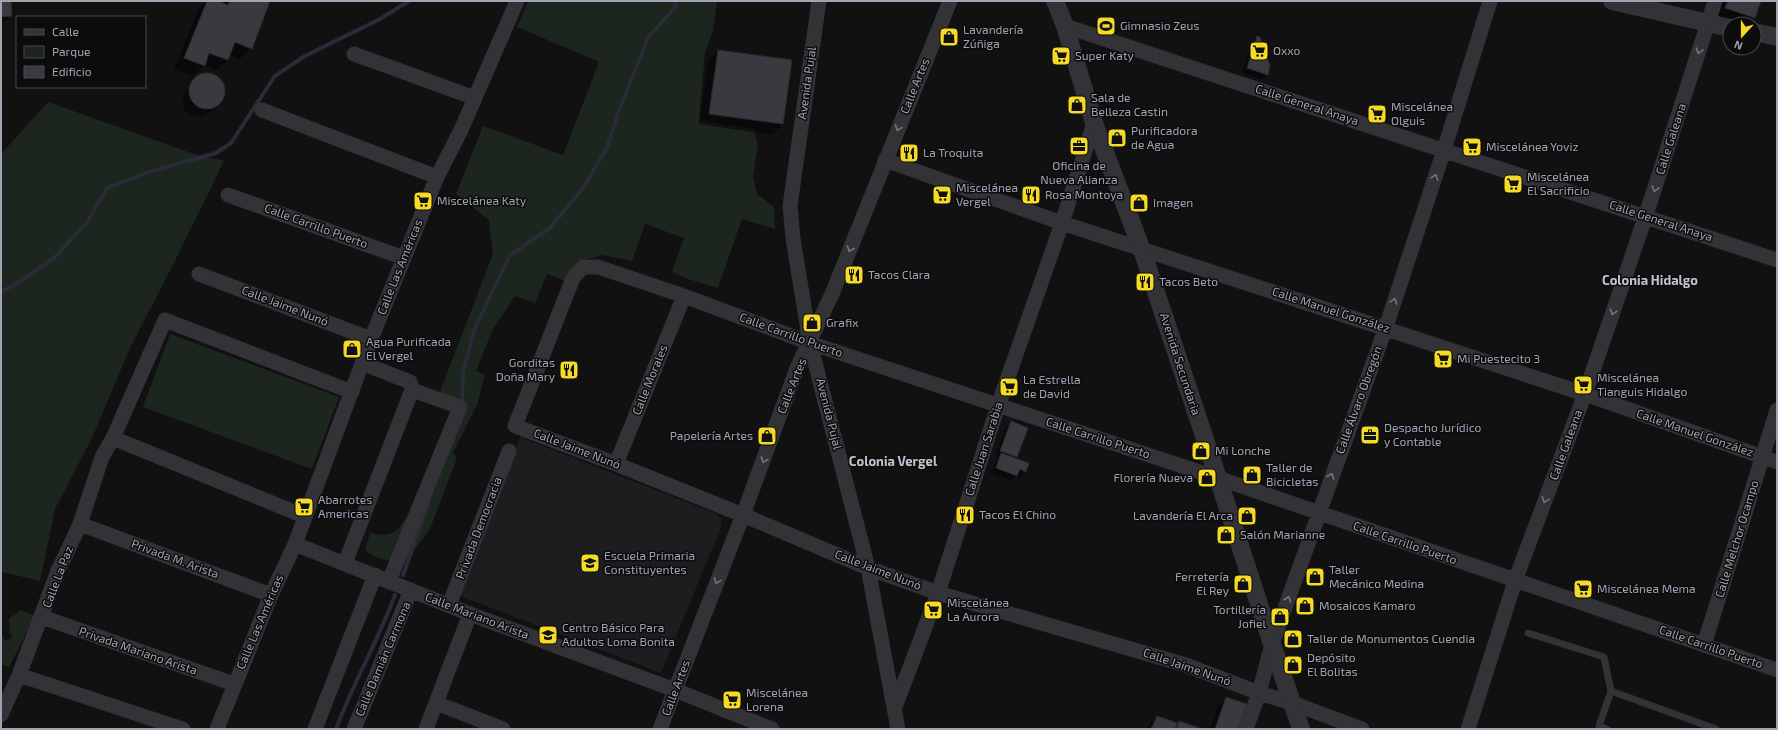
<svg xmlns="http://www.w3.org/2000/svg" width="1778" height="730" font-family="'Exo 2',sans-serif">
<rect width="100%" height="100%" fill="#111112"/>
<path fill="#1d1d1f" d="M520,437L717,514L722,519L720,530L661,673L460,596Z"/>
<path fill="#1d251f" d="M528,1H717L713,31L705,52L699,121L754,129L758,146L753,175L757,194L774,207L775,229L742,219L718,288L688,279L672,272L684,238L645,224L632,261L602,255L584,260L568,282L547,274L535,303L515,296L492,331L476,371L485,375L477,405L453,453L457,458L430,529L416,548L402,561C388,560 376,560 365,550L370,533C379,535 388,536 396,531L426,493L453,409L439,394L493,254L489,220L456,194L483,126L563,155L599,62L517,27Z
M48,102L194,154L224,161L173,265L130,348L92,438L55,509L40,581L2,572L1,573V154Z
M170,334L339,397L312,469L143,407Z
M21,610L35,616L9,667L1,664V632L5,641L12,638L10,629L9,619Z"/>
<path fill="#0007" fill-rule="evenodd" d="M206,1H214L222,4L225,1H269L251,48L240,59L229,55L228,59L217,70L204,65L193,76L174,69L198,10Z
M1721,1H1760L1754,18L1748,24H1730L1715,19Z
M1,3L11,15L6,21H1Z
M1258,37L1269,66L1267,75L1262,80L1242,73L1252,43Z
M718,51L783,124L772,135L699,124L708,62Z
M203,75L215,76L223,85L224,96L221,101L213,110L203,116L191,115L186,112L182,102L185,90Z
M1012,422L1016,457L1014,458L1025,471L1020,477L1016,475L1011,481L991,473L998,457L996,456L1006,428ZM1015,467L1024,470V472L1015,469Z
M1227,698L1237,729H1210L1218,706Z
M1157,717L1177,724L1179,722L1199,729H1147L1149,725Z"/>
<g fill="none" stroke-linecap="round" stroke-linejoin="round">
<path stroke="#272c36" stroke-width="4" d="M1,292L19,282L55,257L88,221L107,188L149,172L216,153L231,143L275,76L305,56L380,19L409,1
M462,405L463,373L474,330L510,255L550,228L583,188L607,148L619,110L649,36L675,8L676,1
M403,575L429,502
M336,729C353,683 378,641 395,595"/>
</g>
<path fill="#3a393f" stroke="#2b2a2e" d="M11,1L12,16L1,17V2Z
M207,1H217L228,5L230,1H270L252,49L235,42L228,60L209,53L205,66L184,58Z
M1728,1H1761L1755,18L1725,8Z
M1257,36L1260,37L1270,66L1268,75L1247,68Z
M718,50L792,60L783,124L709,114Z
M189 91a18 18 0 1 1 36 0a18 18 0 1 1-36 0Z
M1011,421L1028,428L1017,457L1000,451Z
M1001,453L1029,463L1026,472L1020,469L1017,476L996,468Z
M1226,697L1247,704L1238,729H1215Z
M1157,716L1177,723L1175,729H1151Z
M1179,721L1202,729H1176Z"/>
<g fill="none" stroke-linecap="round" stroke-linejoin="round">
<path stroke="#323237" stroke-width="7" d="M1528,633L1604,657L1611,691L1599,726L1607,729
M1611,691L1716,729"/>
<path stroke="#323237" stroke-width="15" d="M819,1L790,206L793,238L810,343L868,568L898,729
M1065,26L1777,260
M354,54L475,98
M262,110L437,177
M885,160L1062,223L1585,394L1777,462
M228,195L404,258
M199,274L371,339
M362,363L410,382L412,390L460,407L389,581
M113,438L304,516
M616,464L684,296
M80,524L271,595
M295,544L470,614L675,690L772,729
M345,563L412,390
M449,605L509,451
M42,617L234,684
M1704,645L1777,410
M19,675L183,729
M436,703L503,729
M895,707L938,593L998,406L1062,223L1094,123
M1,715L19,675L58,571L80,524L102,457L113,438L165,320L352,392
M217,729L271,595L295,544L371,339L437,177L461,130L517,1
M315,729L375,575
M354,729L411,590
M426,729L470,614
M660,729L743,515L797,368L832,294L950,1
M1246,729L1259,693L1272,644L1386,327L1444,150L1490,1
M1362,729L1292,703L1259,693L1186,665L938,593L868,568L743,515L616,464L515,426L573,278L583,267H598L684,296L810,343L1218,478L1777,670
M1468,729L1515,581L1585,394L1646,215L1715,1"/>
<path stroke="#323237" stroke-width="18" d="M1055,1L1065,26L1094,123L1142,250L1218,478L1272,644L1301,729
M1612,1L1730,28
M1754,32L1777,37"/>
</g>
<defs><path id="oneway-chevron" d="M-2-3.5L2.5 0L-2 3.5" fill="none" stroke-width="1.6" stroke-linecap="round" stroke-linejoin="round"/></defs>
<g stroke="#757681">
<use href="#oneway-chevron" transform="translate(1699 51) rotate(108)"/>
<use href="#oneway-chevron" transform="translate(898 128) rotate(112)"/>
<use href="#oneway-chevron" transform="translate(1435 177) rotate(-72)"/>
<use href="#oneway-chevron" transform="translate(1655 189) rotate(108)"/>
<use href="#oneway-chevron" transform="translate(850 249) rotate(112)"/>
<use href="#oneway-chevron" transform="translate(1394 301) rotate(-72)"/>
<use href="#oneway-chevron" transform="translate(1613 312) rotate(109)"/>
<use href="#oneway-chevron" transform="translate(764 460) rotate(110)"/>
<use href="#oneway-chevron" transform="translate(1331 476) rotate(-70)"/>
<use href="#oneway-chevron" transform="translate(1545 500) rotate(110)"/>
<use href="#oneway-chevron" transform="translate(717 581) rotate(111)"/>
<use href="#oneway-chevron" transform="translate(1288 599) rotate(-71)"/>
</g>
<defs>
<g id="stadium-square" transform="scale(1)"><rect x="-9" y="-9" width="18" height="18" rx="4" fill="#f5da26" stroke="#0c0c0d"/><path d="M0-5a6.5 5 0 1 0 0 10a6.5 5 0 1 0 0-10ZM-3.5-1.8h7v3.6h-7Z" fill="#111"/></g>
<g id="shop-square" transform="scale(1)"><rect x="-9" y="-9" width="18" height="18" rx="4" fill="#f5da26" stroke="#0c0c0d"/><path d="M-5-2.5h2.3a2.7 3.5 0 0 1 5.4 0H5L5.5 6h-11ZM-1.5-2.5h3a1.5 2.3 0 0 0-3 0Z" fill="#111"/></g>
<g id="supermarket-square" transform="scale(1)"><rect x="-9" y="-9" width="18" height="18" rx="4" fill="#f5da26" stroke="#0c0c0d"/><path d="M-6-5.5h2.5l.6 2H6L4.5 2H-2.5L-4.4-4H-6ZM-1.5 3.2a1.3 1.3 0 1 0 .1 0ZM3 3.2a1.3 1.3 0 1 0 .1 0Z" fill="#111"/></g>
<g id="office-square" transform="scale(1)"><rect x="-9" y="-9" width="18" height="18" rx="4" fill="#f5da26" stroke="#0c0c0d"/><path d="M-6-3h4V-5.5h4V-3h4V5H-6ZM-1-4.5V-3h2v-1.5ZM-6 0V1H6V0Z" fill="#111"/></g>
<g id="restaurant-square" transform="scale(1)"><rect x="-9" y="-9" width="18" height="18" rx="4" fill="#f5da26" stroke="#0c0c0d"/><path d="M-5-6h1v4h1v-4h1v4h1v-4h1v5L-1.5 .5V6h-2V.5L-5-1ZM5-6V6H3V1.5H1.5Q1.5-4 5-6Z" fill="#111"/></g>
<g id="school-square" transform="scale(1)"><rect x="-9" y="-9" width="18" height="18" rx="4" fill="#f5da26" stroke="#0c0c0d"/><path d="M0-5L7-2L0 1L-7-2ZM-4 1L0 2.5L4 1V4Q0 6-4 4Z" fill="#111"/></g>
<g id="university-square" transform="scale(1)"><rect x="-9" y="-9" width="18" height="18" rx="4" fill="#f5da26" stroke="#0c0c0d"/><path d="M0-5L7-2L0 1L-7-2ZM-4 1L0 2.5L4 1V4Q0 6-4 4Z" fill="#111"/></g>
</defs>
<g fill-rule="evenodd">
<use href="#stadium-square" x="1106" y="26"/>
<use href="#shop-square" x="949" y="37"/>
<use href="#supermarket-square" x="1259" y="51"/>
<use href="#supermarket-square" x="1061" y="56"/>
<use href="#shop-square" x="1077" y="105"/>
<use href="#supermarket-square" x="1377" y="114"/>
<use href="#shop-square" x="1117" y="138"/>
<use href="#office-square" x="1079" y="146"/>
<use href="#supermarket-square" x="1472" y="147"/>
<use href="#restaurant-square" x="909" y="153"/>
<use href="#supermarket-square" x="1513" y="184"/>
<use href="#supermarket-square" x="942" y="195"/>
<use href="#restaurant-square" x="1031" y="195"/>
<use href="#supermarket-square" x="423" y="201"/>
<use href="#shop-square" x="1139" y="203"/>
<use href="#restaurant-square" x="854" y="275"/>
<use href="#restaurant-square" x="1145" y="282"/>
<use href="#shop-square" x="812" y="323"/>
<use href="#shop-square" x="352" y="349"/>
<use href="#supermarket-square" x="1443" y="359"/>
<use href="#restaurant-square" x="569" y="370"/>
<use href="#supermarket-square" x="1583" y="385"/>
<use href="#supermarket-square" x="1009" y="387"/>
<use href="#office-square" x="1370" y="435"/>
<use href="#shop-square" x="767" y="436"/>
<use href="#shop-square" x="1201" y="451"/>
<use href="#shop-square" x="1252" y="475"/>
<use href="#shop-square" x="1207" y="478"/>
<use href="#supermarket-square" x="304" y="507"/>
<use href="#restaurant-square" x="965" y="515"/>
<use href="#shop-square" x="1247" y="516"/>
<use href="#shop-square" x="1226" y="535"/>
<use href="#school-square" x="590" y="563"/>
<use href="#shop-square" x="1315" y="577"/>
<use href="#shop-square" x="1243" y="584"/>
<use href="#supermarket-square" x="1583" y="589"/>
<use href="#shop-square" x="1305" y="606"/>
<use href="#supermarket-square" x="933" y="610"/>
<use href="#shop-square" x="1280" y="617"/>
<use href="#university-square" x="548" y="635"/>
<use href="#shop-square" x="1293" y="639"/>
<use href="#shop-square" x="1293" y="665"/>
<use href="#supermarket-square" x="732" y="700"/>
</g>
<g text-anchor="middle" stroke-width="3" stroke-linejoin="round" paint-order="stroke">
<g font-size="12" fill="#a1a3b3" stroke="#0c0c0d" text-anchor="start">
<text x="1120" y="30">Gimnasio Zeus</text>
<text x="963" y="34">Lavandería<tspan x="963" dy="14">Zúñiga</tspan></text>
<text x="1273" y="55">Oxxo</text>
<text x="1075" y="60">Super Katy</text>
<text x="1091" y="102">Sala de<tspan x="1091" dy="14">Belleza Castin</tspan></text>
<text x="1391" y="111">Miscelánea<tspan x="1391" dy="14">Olguis</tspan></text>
<text x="1131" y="135">Purificadora<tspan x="1131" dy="14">de Agua</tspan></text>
<text x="1486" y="151">Miscelánea Yoviz</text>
<text x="923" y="157">La Troquita</text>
<text x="1079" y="170" text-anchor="middle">Oficina de<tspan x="1079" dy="14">Nueva Alianza</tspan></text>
<text x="1527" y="181">Miscelánea<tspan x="1527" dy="14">El Sacrificio</tspan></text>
<text x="956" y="192">Miscelánea<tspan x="956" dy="14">Vergel</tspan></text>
<text x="1045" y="199">Rosa Montoya</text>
<text x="437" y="205">Miscelánea Katy</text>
<text x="1153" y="207">Imagen</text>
<text x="868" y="279">Tacos Clara</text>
<text x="1159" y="286">Tacos Beto</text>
<text x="826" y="327">Grafix</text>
<text x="366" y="346">Agua Purificada<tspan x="366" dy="14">El Vergel</tspan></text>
<text x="1457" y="363">Mi Puestecito 3</text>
<text x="555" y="367" text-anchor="end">Gorditas<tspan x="555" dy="14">Doña Mary</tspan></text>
<text x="1597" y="382">Miscelánea<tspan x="1597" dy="14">Tianguis Hidalgo</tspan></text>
<text x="1023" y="384">La Estrella<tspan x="1023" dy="14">de David</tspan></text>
<text x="1384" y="432">Despacho Jurídico<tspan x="1384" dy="14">y Contable</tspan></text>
<text x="753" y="440" text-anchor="end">Papelería Artes</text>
<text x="1215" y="455">Mi Lonche</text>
<text x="1266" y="472">Taller de<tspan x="1266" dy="14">Bicicletas</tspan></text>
<text x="1193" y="482" text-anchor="end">Florería Nueva</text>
<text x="318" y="504">Abarrotes<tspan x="318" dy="14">Americas</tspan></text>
<text x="979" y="519">Tacos El Chino</text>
<text x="1233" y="520" text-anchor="end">Lavandería El Arca</text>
<text x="1240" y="539">Salón Marianne</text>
<text x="604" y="560">Escuela Primaria<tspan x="604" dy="14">Constituyentes</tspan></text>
<text x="1329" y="574">Taller<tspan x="1329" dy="14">Mecánico Medina</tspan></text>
<text x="1229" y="581" text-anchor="end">Ferretería<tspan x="1229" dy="14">El Rey</tspan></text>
<text x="1597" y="593">Miscelánea Mema</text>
<text x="947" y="607">Miscelánea<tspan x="947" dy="14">La Aurora</tspan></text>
<text x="1319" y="610">Mosaicos Kamaro</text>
<text x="1266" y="614" text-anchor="end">Tortillería<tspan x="1266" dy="14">Jofiel</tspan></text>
<text x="562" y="632">Centro Básico Para<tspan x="562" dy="14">Adultos Loma Bonita</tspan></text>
<text x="1307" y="643">Taller de Monumentos Cuendia</text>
<text x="1307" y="662">Depósito<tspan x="1307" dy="14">El Bolitas</tspan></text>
<text x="746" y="697">Miscelánea<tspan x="746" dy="14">Lorena</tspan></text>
</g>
<g font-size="12" fill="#a1a3b3" stroke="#0c0c0d">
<text transform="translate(807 83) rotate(-82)" y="4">Avenida Pujal</text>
<text transform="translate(915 86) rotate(-68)" y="4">Calle Artes</text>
<text transform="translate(1307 105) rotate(18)" y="4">Calle General Anaya</text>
<text transform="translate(1671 139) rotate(-72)" y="4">Calle Galeana</text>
<text transform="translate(1661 221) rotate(18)" y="4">Calle General Anaya</text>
<text transform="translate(316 226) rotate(20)" y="4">Calle Carrillo Puerto</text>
<text transform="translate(400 267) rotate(-68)" y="4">Calle Las Américas</text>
<text transform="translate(285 306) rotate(21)" y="4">Calle Jaime Nunó</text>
<text transform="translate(1331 310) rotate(18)" y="4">Calle Manuel González</text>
<text transform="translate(791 335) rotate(20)" y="4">Calle Carrillo Puerto</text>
<text transform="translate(1180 364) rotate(72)" y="4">Avenida Secundaria</text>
<text transform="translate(650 380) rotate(-68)" y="4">Calle Morales</text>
<text transform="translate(792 386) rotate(-68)" y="4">Calle Artes</text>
<text transform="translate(1359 400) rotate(-70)" y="4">Calle Álvaro Obregón</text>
<text transform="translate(829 414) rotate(76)" y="4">Avenida Pujal</text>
<text transform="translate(1695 433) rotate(19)" y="4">Calle Manuel González</text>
<text transform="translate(1098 438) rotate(18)" y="4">Calle Carrillo Puerto</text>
<text transform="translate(1566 445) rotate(-70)" y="4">Calle Galeana</text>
<text transform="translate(577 449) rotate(21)" y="4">Calle Jaime Nunó</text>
<text transform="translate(984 449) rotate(-72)" y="4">Calle Juan Sarabia</text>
<text transform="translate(479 528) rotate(-69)" y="4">Privada Democracia</text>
<text transform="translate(1737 539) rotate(-73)" y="4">Calle Melchor Ocampo</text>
<text transform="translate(1405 543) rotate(19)" y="4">Calle Carrillo Puerto</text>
<text transform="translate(175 559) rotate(20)" y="4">Privada M. Arista</text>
<text transform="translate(878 570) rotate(21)" y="4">Calle Jaime Nunó</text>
<text transform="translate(58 577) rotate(-69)" y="4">Calle La Paz</text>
<text transform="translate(477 616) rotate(21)" y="4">Calle Mariano Arista</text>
<text transform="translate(260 622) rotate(-67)" y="4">Calle Las Américas</text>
<text transform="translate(1711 647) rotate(19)" y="4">Calle Carrillo Puerto</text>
<text transform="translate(138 651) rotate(19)" y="4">Privada Mariano Arista</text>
<text transform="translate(383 659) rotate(-67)" y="4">Calle Damián Carmona</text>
<text transform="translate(1187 667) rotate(19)" y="4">Calle Jaime Nunó</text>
<text transform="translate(676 688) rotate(-69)" y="4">Calle Artes</text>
</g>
<g font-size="13" font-weight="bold" fill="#c2c3cf" stroke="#0c0c0d">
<text x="1650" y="285">Colonia Hidalgo</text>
<text x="893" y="466">Colonia Vergel</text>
</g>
</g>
<rect width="1778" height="730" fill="none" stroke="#a1a3b3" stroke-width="4"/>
<rect x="16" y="16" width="130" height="72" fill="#0c0c0d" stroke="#48484f"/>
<rect x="24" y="29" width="20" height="6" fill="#323237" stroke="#48484f"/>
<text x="52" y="36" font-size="12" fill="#a1a3b3">Calle</text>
<rect x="24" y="46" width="20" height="12" fill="#1d251f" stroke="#48484f"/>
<text x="52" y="56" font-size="12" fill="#a1a3b3">Parque</text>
<rect x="24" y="66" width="20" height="12" fill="#3a393f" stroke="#48484f"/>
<text x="52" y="76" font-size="12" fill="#a1a3b3">Edificio</text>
<g transform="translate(1742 36) rotate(201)"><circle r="19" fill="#0c0c0d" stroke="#48484f"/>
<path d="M0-3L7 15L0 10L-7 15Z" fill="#f5da26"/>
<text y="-6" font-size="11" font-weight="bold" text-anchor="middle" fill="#a1a3b3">N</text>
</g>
</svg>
